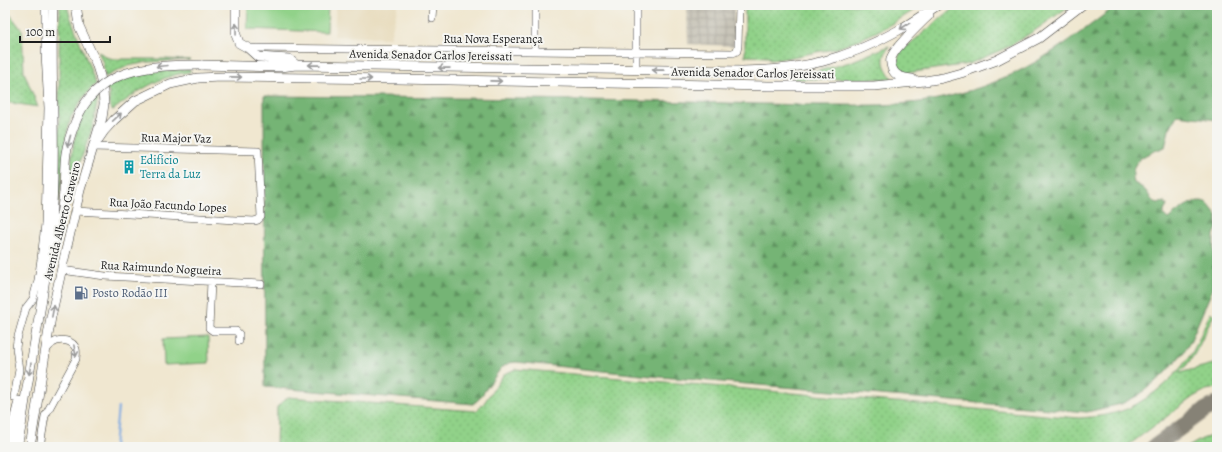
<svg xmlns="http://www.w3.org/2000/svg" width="1222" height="452" font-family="Alegreya,serif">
<defs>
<pattern id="industrial-grid" width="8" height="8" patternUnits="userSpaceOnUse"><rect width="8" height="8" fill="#c8c4b8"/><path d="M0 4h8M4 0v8" fill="none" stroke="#aba89e"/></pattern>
<pattern id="grass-dots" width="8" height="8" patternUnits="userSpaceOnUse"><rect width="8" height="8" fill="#91d289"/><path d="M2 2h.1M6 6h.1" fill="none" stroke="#7cb476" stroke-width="1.8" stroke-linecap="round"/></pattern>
<pattern id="forest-firs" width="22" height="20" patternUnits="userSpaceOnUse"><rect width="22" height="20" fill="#74b475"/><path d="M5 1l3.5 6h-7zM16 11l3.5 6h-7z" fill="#5e925f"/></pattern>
</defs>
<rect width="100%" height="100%" fill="#f6f6f2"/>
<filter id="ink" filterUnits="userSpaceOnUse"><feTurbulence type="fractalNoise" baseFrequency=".025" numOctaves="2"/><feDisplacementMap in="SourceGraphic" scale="8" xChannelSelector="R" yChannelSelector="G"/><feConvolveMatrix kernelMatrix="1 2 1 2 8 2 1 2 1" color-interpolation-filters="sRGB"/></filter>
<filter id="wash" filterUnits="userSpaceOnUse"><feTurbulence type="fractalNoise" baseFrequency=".012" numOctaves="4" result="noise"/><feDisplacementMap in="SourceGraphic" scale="16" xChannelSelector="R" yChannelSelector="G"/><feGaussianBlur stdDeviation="0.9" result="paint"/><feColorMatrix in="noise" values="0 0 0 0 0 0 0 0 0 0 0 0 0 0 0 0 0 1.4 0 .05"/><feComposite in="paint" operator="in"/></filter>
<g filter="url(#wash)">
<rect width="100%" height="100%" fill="#f0e7d0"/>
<path fill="#e7daba" d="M336,5H398L390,38L334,36Z"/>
<path fill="url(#industrial-grid)" d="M687,5H734V46L688,44Z"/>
<path fill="url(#grass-dots)" stroke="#567752" d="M60,5H67L70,16L96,84L89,91L83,98L71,117L66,137L59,202C60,137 58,71 60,5Z
M745,5H921C899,21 876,33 851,43C845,45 839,48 833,49C826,51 819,51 812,53C797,56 785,59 770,60L769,57L745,56Z
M957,5H1071L1037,29L1010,46L969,64L907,73L899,69L897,62L900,52Z
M5,8L22,30L24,72L38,107L5,102Z
M889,46C880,62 884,65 892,79H794V76L811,73L850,62Z
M98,51L106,57L114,59H164L190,60L148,62L128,66L105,77L103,63Z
M190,69V72H189C157,77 138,91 113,110L110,108L109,92L106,88C113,84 120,79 128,77C148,71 169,70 190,69Z
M98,96L93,126L78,168L70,201C71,165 69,121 98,96Z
M1211,312L1214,315C1202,336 1198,356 1179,373L1217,363V388L1206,390L1193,397L1126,447H276L277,407L288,397L476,411L484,403L504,374L516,369L1079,418C1095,417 1112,415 1127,409C1153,397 1178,375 1193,351C1200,339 1204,325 1211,312Z
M1217,434V447H1188L1202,439Z"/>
<path fill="url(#forest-firs)" stroke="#486848" d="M1117,5H1217V120L1177,115L1169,130L1165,147C1147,154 1128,159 1134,183C1138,185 1142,187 1145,190C1153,199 1150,205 1165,202L1167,206L1164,211V215L1168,219C1176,213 1195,195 1207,203C1210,206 1214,212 1217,215V228L1214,235L1213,288L1190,342L1184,352L1162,376L1139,395L1121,404L1087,412L661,377L516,362L509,363L501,368L479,399L473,404L265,387L264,96C405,97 547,99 688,102C735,103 782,105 829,105C856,105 883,106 909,103C926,102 944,98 961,93C1023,77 1067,43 1117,5Z"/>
<path fill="#91d289" stroke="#567752" d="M248,5H328L327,32L247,29Z
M208,337L209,363L164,365L163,339Z"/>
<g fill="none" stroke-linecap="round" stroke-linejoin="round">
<path stroke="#77a9e3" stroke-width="2" d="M114,447L118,407"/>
<path stroke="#868276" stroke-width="16" d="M1154,447L1205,410L1217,404"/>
</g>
</g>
<g filter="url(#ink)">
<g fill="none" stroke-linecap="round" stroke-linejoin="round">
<g stroke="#3c3a37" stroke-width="8">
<path id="minor" d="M636,5V70
M432,18L433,5
M248,48L733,53L737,51L738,46L739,5
M535,51V5
M75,211L254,221L258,220L261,217L258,151L93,147
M61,270L105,276L261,284
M211,281L209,328L213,331H236L239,334V341
M14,397L19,370L16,348L17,340L26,308L33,299L38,280L41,259L45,224L48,108L45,53V5
M40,447L45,416L76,359C76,356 77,352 76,349C73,340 60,338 53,343C51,344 48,348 46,350"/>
</g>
<g stroke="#3c3a37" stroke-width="10">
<path id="major" d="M236,5V35L238,40L239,43L248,48L258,57L289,59L296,65
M201,65L281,67L296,65L742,71C801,70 845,60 897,31C911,23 924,14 938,5
M912,79C904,78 895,77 892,68C891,65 890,62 891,59C892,50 921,23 929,15
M93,147L104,131L114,120L135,101L170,84L198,78L222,77L398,79L768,86H874L925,81L943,78L961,73L997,60L1039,38L1082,5
M52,247L61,215L64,193
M5,447L9,441L19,401
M17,447L21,427C31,354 49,279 52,205C56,138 50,72 53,5
M30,447L51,317L61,272L80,190L102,118L104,104L103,91L100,76L96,63L79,26L76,5"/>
</g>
<use href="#minor" stroke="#fff" stroke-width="7"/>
<use href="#major" stroke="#fff" stroke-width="9"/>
<g stroke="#3c3a37" stroke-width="10" stroke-linecap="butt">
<path id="major-bridge" d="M64,193C65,179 64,166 66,153C68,142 71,133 75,123C96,67 150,65 201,65"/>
</g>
<use href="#major-bridge" stroke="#fff" stroke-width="9"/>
</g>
<defs><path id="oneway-shaft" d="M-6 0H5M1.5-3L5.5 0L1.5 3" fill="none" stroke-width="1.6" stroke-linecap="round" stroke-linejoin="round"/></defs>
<g stroke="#999">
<use href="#oneway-shaft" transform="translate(905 26) rotate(147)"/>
<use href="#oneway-shaft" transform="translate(236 29) rotate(-91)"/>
<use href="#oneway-shaft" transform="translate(314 65) rotate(-179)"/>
<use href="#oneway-shaft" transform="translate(162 66) rotate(175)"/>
<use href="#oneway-shaft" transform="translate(444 68) rotate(-179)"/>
<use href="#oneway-shaft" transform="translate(658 70) rotate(-179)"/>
<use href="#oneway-shaft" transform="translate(236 77) rotate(1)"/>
<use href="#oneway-shaft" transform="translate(366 79)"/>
<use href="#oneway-shaft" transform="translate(496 81) rotate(1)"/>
<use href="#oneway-shaft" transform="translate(117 117) rotate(-43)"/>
<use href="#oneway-shaft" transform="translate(69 141) rotate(105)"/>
<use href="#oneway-shaft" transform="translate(53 311) rotate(-79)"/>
<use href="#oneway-shaft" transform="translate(75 351) rotate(79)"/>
<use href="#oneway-shaft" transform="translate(30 369) rotate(99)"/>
</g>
</g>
<defs>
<g id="building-bare" transform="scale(1.08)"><path d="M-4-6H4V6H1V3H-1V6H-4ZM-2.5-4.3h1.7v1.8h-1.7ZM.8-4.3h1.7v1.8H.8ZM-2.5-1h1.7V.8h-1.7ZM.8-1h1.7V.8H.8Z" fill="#0f9aa8" stroke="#f6f6f2" stroke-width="2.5" paint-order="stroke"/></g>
<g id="fuel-bare" transform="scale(1.08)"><path d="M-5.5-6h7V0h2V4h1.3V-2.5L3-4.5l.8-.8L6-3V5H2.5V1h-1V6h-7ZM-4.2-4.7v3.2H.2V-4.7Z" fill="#5c6f8a" stroke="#f6f6f2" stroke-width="2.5" paint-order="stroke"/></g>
</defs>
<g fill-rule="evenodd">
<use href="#building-bare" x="129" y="167"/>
<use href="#fuel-bare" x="81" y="293"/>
</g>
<g text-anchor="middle" stroke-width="4" stroke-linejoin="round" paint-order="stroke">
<g font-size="12" fill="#1c1c1c" stroke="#f6f6f2">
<text x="493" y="43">Rua Nova Esperança</text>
<text transform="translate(431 55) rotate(1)" y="4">Avenida Senador Carlos Jereissati</text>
<text transform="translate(753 73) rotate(1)" y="4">Avenida Senador Carlos Jereissati</text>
<text transform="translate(176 138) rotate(1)" y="4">Rua Major Vaz</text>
<text transform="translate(168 205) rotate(3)" y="4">Rua João Facundo Lopes</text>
<text transform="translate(62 221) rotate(-76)" y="4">Avenida Alberto Craveiro</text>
<text transform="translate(161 268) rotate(3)" y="4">Rua Raimundo Nogueira</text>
</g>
<g font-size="12" fill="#0d838f" stroke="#f6f6f2" text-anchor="start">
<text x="140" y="164">Edifício<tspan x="140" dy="14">Terra da Luz</tspan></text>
</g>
<g font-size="12" fill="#4e5e75" stroke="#f6f6f2" text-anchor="start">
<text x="92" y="297">Posto Rodão III</text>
</g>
</g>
<rect width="1222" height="452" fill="none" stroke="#f6f6f2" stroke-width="20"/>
<path d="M20 36v6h90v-6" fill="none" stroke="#1c1c1c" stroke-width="2"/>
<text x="26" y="36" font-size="12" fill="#1c1c1c" stroke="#f6f6f2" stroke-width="3" paint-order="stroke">100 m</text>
</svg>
